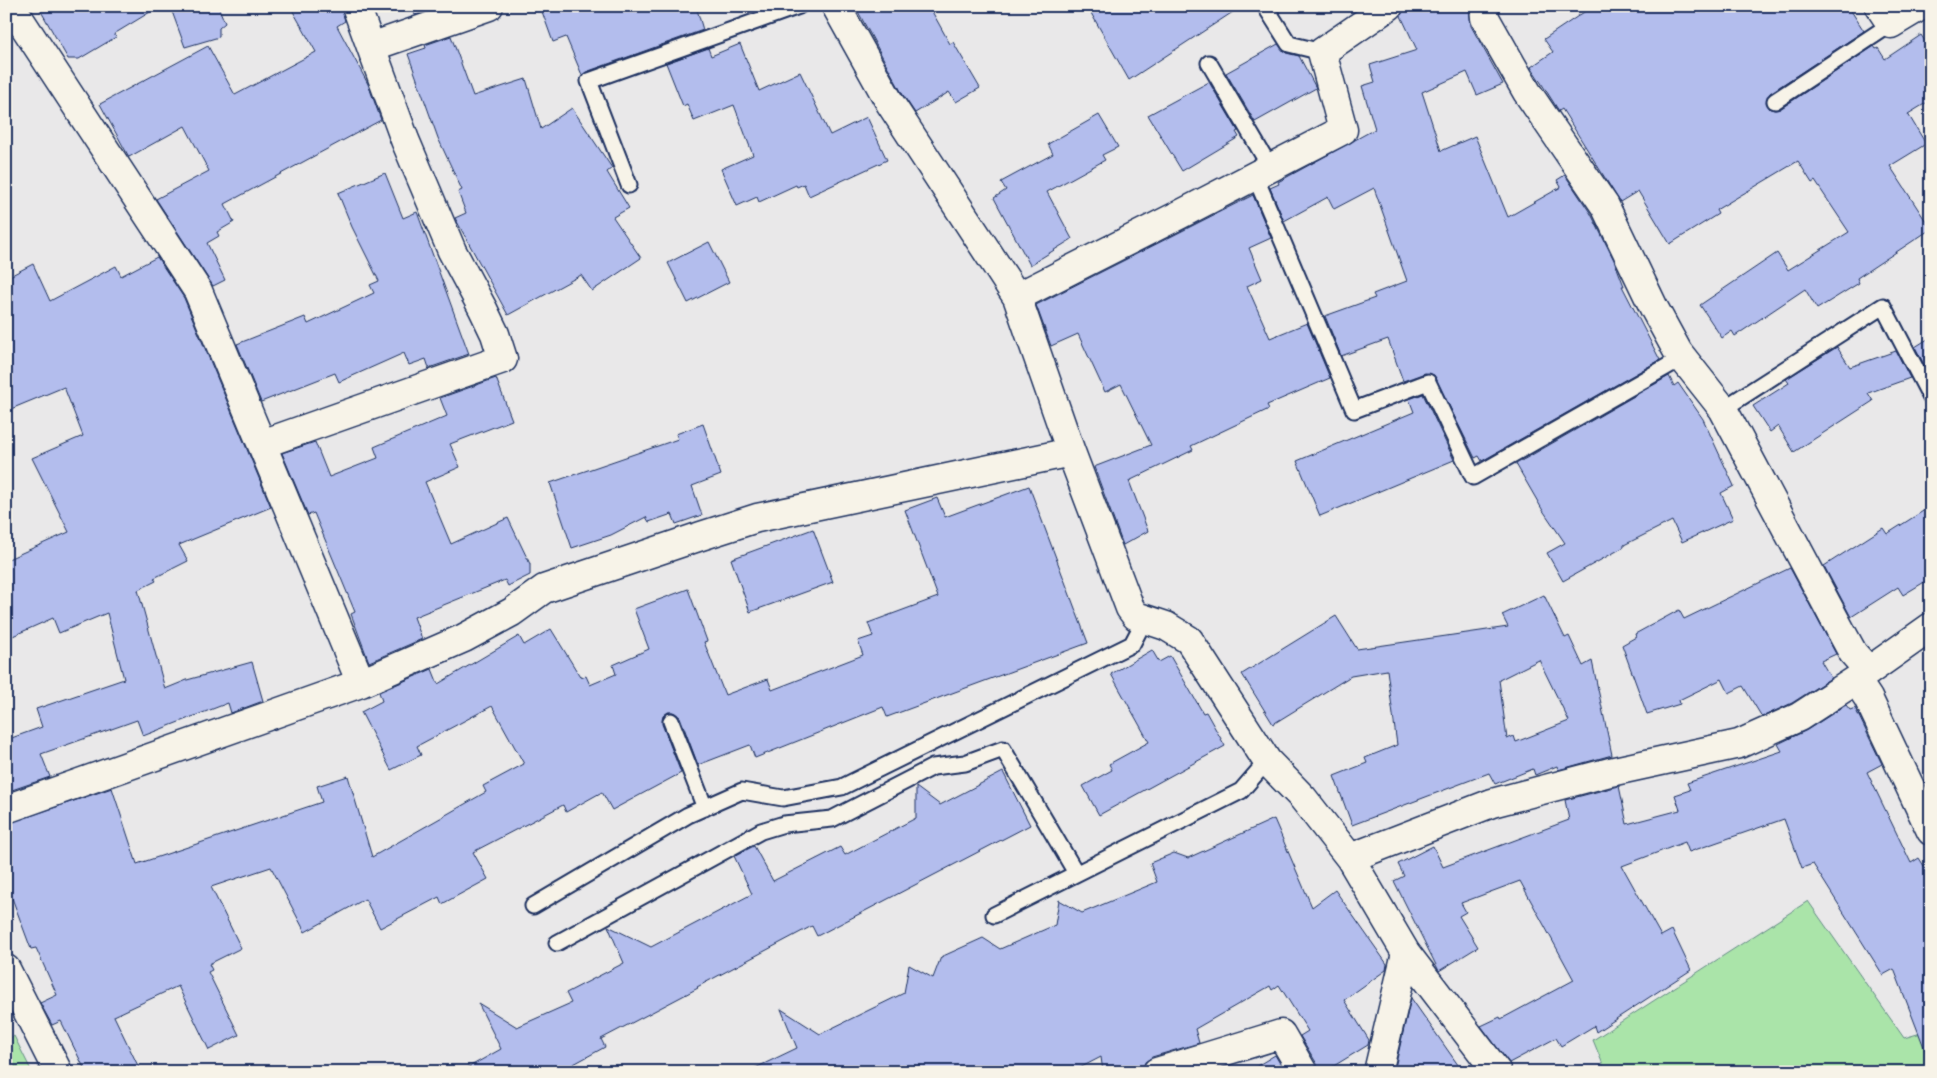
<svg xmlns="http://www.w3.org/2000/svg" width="1937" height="1078" font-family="'Comic Neue',sans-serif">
<rect width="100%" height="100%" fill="#e9e8e9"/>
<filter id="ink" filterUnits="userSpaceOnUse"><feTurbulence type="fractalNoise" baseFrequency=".02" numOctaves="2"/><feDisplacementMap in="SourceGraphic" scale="10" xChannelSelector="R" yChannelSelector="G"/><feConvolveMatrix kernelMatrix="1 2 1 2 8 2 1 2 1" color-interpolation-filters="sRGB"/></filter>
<g filter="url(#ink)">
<path fill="#aae4a9" stroke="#628a84" d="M1808,901L1904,1038L1931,1030V1072H1606L1593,1040Z
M14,1036L32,1072H6V1040Z"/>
<path fill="#b3bded" stroke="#1b2f5e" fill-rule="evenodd" d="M38,6H160L114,34L116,37L79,59H68Z
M170,6H218L225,23L219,28V37L185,47Z
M290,6H341L345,21L337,26L368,84L381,120L225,204L234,222L217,232L219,236L207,243L225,280L213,286L156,199L209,171L185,126L129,157L100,104L208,46L235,95L316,52Z
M412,6H440L415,15Z
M540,6H696L703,30L586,72L582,75L566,37L553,42Z
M855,6H929L950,44L953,42L980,88L956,102L949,92L915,113L903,95Z
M1087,6H1242L1129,80Z
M1404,6H1469L1471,26L1503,84L1477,95L1467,72L1422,92L1441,151L1475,136L1508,217L1561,187L1557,180L1565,175L1591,214L1614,260L1624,286H1622L1660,360L1482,461L1479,456L1475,458L1472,452L1434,375L1425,373L1403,381L1388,339L1341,356L1325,316L1375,298L1373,294L1407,281L1374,188L1334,209L1328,197L1284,221L1270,188L1279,184L1278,182L1375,129L1362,86L1375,82L1370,65L1417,50L1401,16Z
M1593,6H1848L1864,31L1770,93L1766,102L1770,109L1775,110L1780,109L1874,46L1876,49L1878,48L1885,59L1921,35L1931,50V100L1908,114L1926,144L1890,166L1931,229L1857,278L1859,283L1817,309L1805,289L1735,336L1732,331L1722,338L1700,305L1777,253L1788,270L1849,232L1815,181L1812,183L1798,161L1716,210L1718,214L1670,244L1638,191L1620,202L1562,109L1559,111L1531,67L1553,52L1544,39Z
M451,36L473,96L526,79L541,129L572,108L612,168L607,172L629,208L613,217L641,258L592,291L581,275L508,315L455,218L466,213L458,192L462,190L438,138L408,54L426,48L425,45Z
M740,44L759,91L800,72L830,135L867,117L887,160L809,196L804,184L797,187L796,185L759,202L757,197L737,206L721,169L753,155L734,105L694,121L687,104L683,106L666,63L708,48L711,56Z
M1278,44L1286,53L1299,56L1316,88L1255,122L1226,73Z
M1209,82L1238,131L1236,132L1239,137L1182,171L1148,115Z
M1099,115L1118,147L1102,155L1105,160L1047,192L1072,239L1030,265L994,198L1006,190L1001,182L1053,154L1048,144Z
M385,173L403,218L417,212L469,354L429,368L426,359L409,365L404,353L339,382L335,373L261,402L237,344L305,317L308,324L374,293L370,285L379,281L352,227L338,193Z
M1253,195L1271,238L1249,248L1262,279L1247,286L1270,338L1307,323L1330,378L1267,405L1269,409L1191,446L1193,450L1129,481L1148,531L1123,545L1094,467L1151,445L1121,384L1105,392L1078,334L1051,346L1036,305Z
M709,242L729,282L688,303L668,263Z
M157,257L184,298L271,507L179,545L188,561L154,578L156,581L138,590L165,689L187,680L252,662L263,701L231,713L228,703L143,736L137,720L41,754L50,777L6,792V740L42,727L36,709L124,679L107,613L59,633L53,618L6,639V560L69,532L32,458L83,436L64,387L6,411V278L33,264L50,301L116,266L121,276Z
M1931,337V371L1928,372L1915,347Z
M1837,347L1850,367L1896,351L1910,378L1868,393L1873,401L1794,452L1778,426L1770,432L1753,406L1789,383L1786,379Z
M1669,376L1674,386L1678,383L1703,419L1734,486L1721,493L1733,519L1682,542L1672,521L1624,545V547L1563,581L1547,553L1565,543L1542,509L1516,464Z
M496,378L512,420L450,444L460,467L425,482L451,544L508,518L530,564V575L508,586L505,580L414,617L422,639L369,662L351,614L355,612L314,513L308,515L282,453L315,442L329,477L378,458L374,447L447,416L440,398Z
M1423,394L1454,460L1320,516L1297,461L1414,412L1409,399Z
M703,424L721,475L692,486L702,515L676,524L672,514L649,522L646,517L611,535L572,548L550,483L678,439L676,434Z
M1029,486L1088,643L887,717L883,707L755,758L750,745L698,765L680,717L673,712H668L663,716L662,724L681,773L612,810L602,792L566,812L563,805L473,852L488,879L442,904L439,897L380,928L365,899L305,932L271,867L211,887L241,948L209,964L212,970L208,972L239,1035L209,1050L178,986L114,1016L141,1072H86L61,1021L52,1025L40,1003L57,995L36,948L31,949L6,882V824L112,788L137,864L322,802L317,786L348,776L372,857L486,792L483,786L524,764L492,706L417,746L421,755L391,770L361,712L382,701L379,692L432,669L438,684L519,636L524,645L551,629L581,678L586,676L590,685L616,674L613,665L649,649L634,609L688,589L707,641L704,642L725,695L768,679L772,690L863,655L858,641L873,636L868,623L938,597L905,510L937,498L945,517Z
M1931,506V578L1903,595L1898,587L1851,617L1824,566L1883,528L1887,534Z
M813,529L833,582L750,612L731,559Z
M1790,568L1836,654L1821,661L1831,678L1792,703L1762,717L1743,686L1729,693L1722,679L1679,700L1680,704L1647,714L1622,645L1636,637L1635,634L1679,610L1684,619Z
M1544,595L1565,638L1569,636L1583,666L1592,661L1612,755L1558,770L1557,766L1535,775L1533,769L1495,784L1489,773L1352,825L1334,776L1367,763L1365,758L1397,745L1387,670L1351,676L1273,724L1242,674L1336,616L1357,649L1508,627L1502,615ZM1539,660L1569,721L1516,742L1514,736L1507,739L1499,680Z
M1152,650L1159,662L1170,656L1203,713L1206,712L1225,746L1099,815L1083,786L1112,770L1109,764L1149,742L1111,674Z
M1846,705L1850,710L1855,708L1882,764L1867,772L1911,863L1919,858L1931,877V1059L1929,1060L1894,969L1883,975L1813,864L1802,868L1784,819L1689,852L1685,842L1622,866L1661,936L1672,930L1691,970L1596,1032L1594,1026L1561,1046L1556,1038L1509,1063L1481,1026L1500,1017L1501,1019L1574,980L1520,881L1461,903L1466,912L1459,916L1478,947L1439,971L1394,881L1404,876L1398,864L1433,846L1443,867L1569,820L1565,800L1619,786L1627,824L1680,810L1675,795L1690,790L1687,783L1782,751L1778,744L1807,730Z
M1003,772L1030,825L817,936L812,926L697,987L698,988L601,1039L605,1047L559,1072H460L501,1049L478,1003L517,1027L571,1003L566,993L624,963L608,926L651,947L752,894L734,856L754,846L773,881L840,847L845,855L916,818V787L940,805Z
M1274,819L1312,907L1335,890L1387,964L1386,970L1344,1000L1369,1040L1368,1045L1324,1072H1319L1317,1064L1300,1036L1308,1031L1279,985L1272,990L1270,986L1195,1029L1199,1043L1152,1057L1145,1062L1142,1072H1103L1101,1057L1072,1072H747L797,1048L781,1009L820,1034L904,993L909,965L933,978L941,957L983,938L1000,949L1055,925L1059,900L1082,913L1157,882L1150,863L1174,853L1188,858Z
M1411,998L1463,1072H1394Z
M1275,1055L1285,1072H1247Z"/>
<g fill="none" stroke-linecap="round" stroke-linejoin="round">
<g stroke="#1b2f5e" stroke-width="19">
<path id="service" d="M1265,6L1289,44L1322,52
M1209,63L1270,167
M1775,101L1891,24
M1255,176L1354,410L1428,382L1473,477L1682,358
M629,185L589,81L799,6
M1723,409L1883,306L1931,398
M671,721L705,808
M533,906L688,815L742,791L783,798L842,787L1132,644L1145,619
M994,915L1241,791L1267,761
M557,943L761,831L784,824L832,819L933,767L965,763L1003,749L1076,873"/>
</g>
<g stroke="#1b2f5e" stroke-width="31">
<path id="minor" d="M11,6L198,291L361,683
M836,6L890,103L1017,297L1071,452L1130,608L1136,616L1166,626L1189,640L1267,761L1303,798L1350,858L1406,953L1497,1072
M1484,6L1485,18L1527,92L1605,206L1654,308L1678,352L1723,409L1841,631L1853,653L1869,671
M1879,6L1891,24L1921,6
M371,47L489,6
M1017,297L1179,215L1343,130L1322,52L1389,6
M262,444L503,359L495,334L483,309L452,251L405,140L356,6
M1856,680L1868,698L1931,831
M6,809L361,683L464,638L512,612L544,589L701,536L757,518L1071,452
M1350,858L1492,803L1610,772L1739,744L1799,717L1856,680L1931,627
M6,969L58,1072
M1157,1072L1281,1034L1303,1072
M1378,1072L1406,953"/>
</g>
<use href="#service" stroke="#f7f3e8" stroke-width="15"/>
<use href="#minor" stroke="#f7f3e8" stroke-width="28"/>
</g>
</g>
<rect width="1937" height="1078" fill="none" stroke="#f7f3e8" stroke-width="25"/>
<rect x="12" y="12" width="1912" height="1053" fill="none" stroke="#1b2f5e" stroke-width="2" filter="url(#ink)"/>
</svg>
